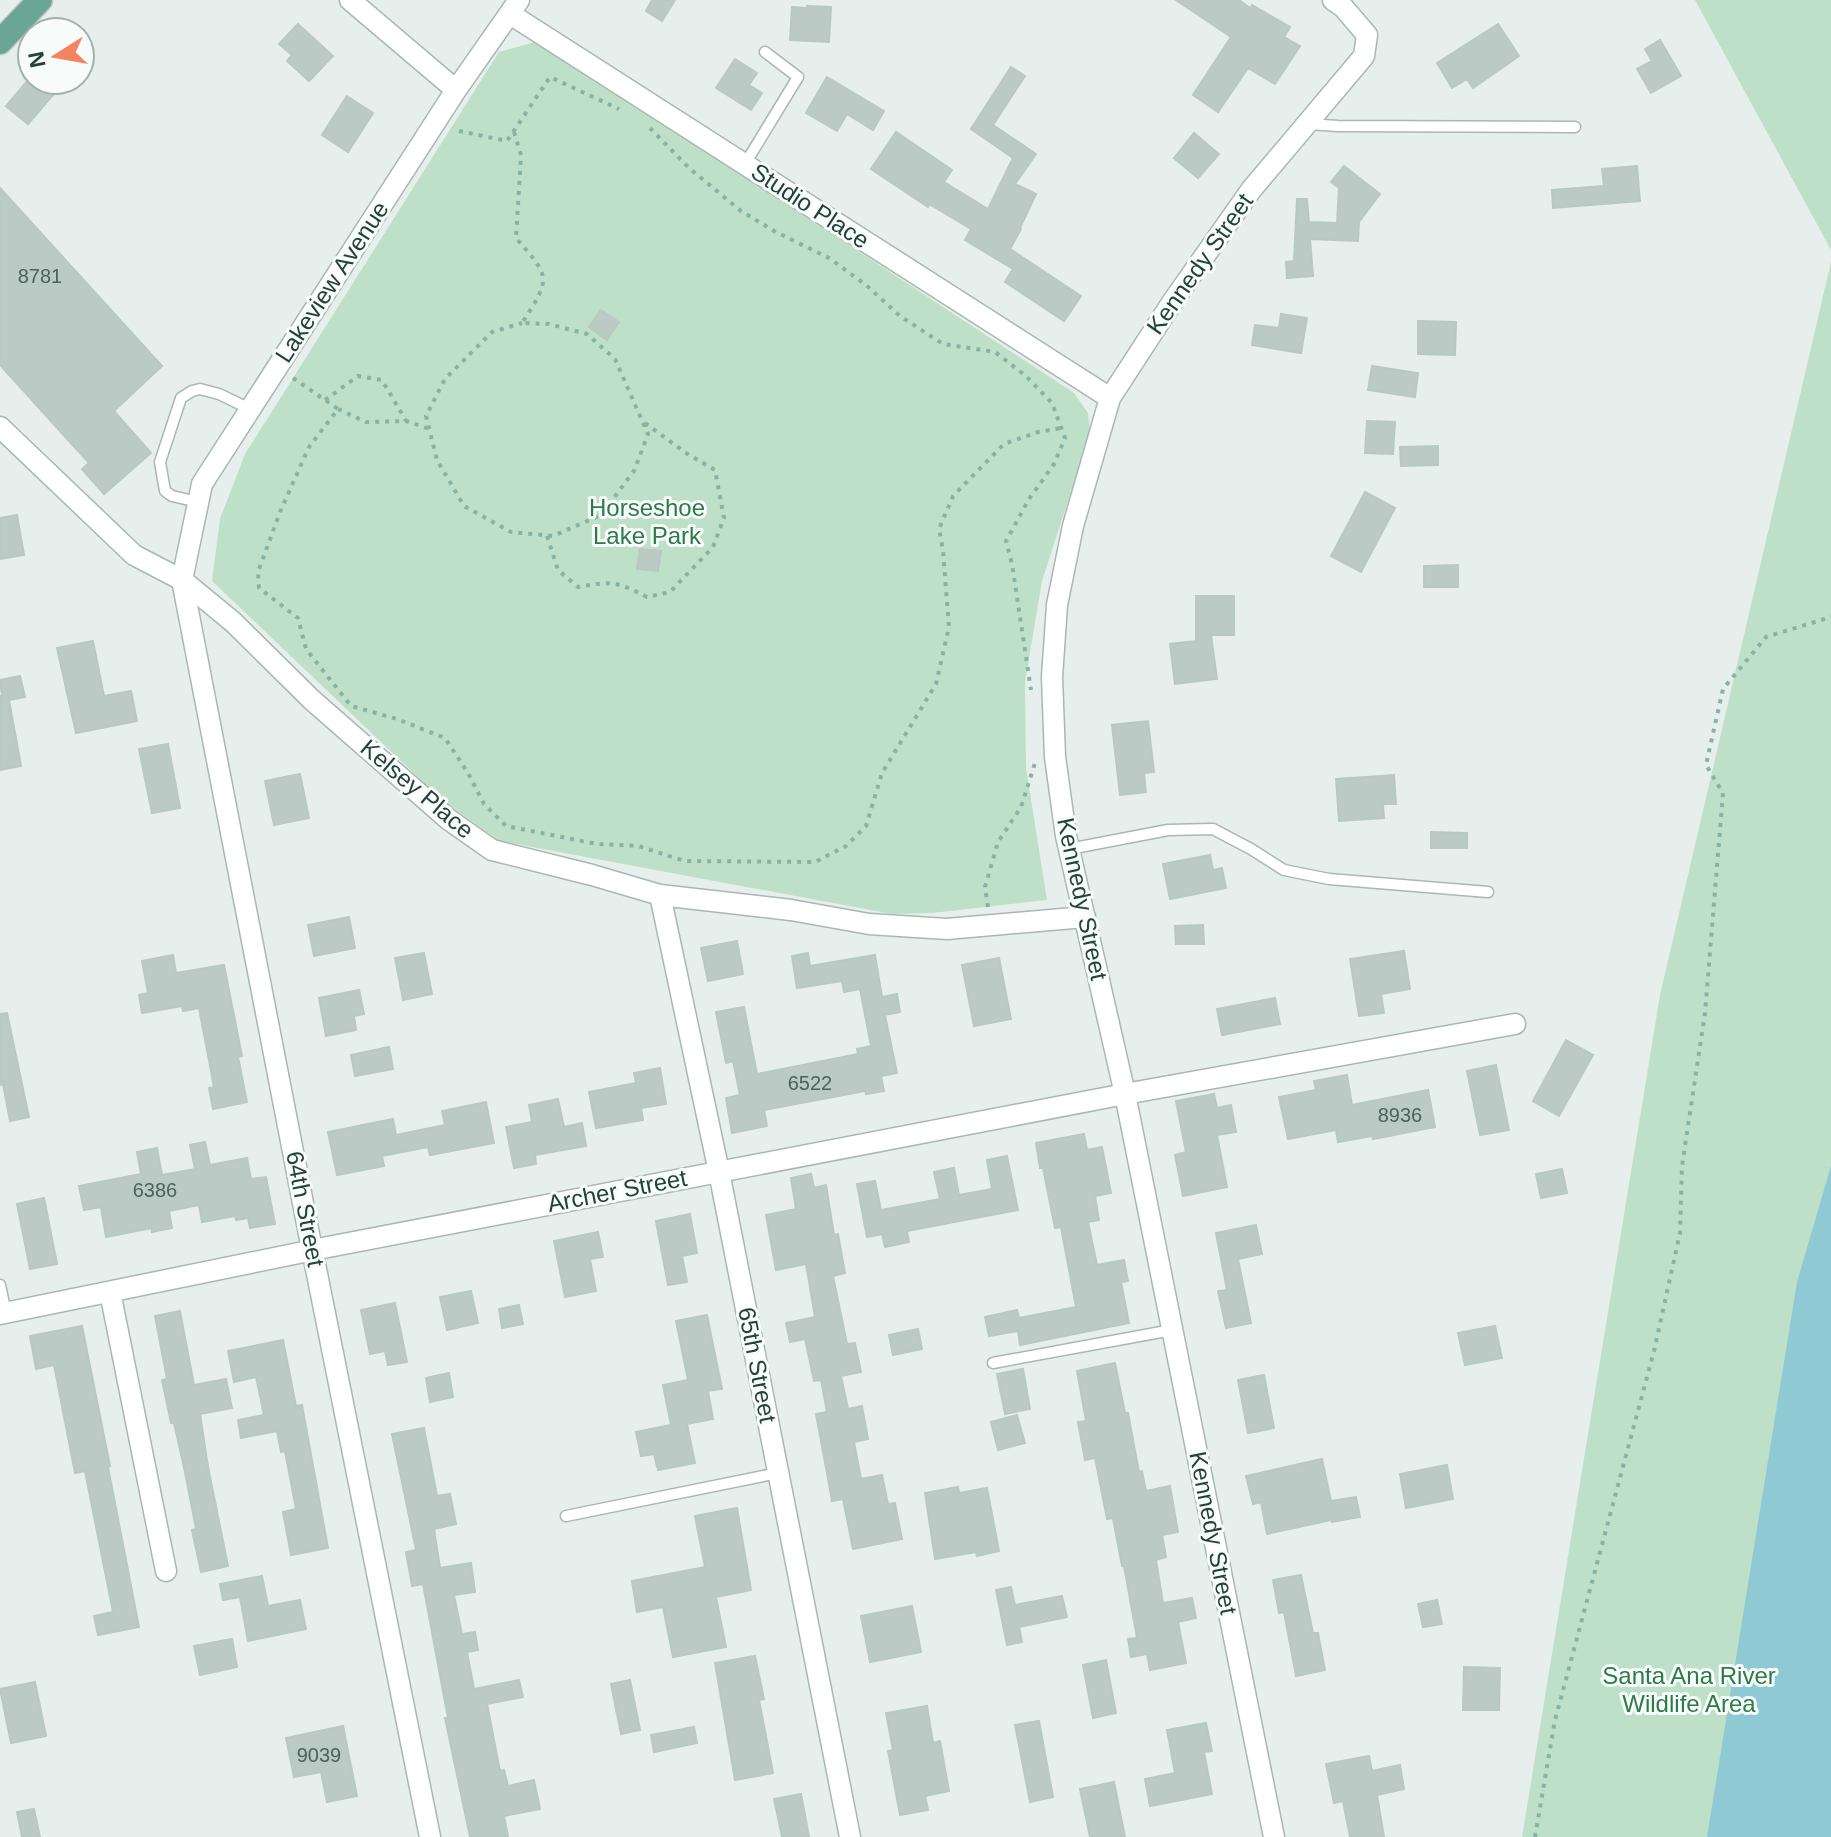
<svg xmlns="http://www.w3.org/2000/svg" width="1831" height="1837" font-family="Helvetica,sans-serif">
<rect width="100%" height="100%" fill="#e6efeb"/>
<path fill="#bfe0c8" d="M1695,0H1831V250Z
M539,41L1074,393L1088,413L1090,433L1042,581L1025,682L1026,768L1047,900L932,913L892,914L500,841L443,801L212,581L220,519L245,454L499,52Z
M1831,262V1837H1522L1660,995Z"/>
<path fill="#8ec9d4" d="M1831,1166V1837H1707L1797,1282Z"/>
<path fill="#bbcac4" stroke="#b8c9c2" stroke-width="2" d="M652,0H675L662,21L646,11Z
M1176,0H1239L1250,8L1252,5L1290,27L1284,37L1300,46L1275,84L1248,68L1218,112L1193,95L1231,37Z
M807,6L831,7L829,42L790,40L792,7L807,8Z
M298,24L333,56L309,81L287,61L292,55L279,44Z
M1498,24L1519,56L1473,88L1467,79L1452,88L1437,63Z
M1660,40L1681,76L1651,93L1637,69L1652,61L1645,49Z
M735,59L757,73L749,85L762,93L751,110L716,88Z
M1011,67L1025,76L993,125L1036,154L1015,184L1036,194L1020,228L1021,229L1010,249L1081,296L1064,321L1005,282L1013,269L965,240L971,229L929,204L928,207L871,169L896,132L952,170L944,182L988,209L1013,158L971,129Z
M827,77L884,111L873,130L847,114L837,131L806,113Z
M28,80H66L28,124L6,106Z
M347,96L373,113L348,152L322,135Z
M1194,133L1219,154L1198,178L1174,158Z
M1344,166L1380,194L1359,222L1358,241L1310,239L1313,276L1287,278L1286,262L1294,261L1297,199H1307L1309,222L1337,223L1339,188L1331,182Z
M1637,166L1640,201L1553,208L1552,190L1604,186L1602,169Z
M0,188L162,366L114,411L151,453L104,494L82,469L89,463L0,365Z
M601,310L619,322L607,340L589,327Z
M1281,314L1307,318L1301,353L1252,345L1255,325L1279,328Z
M1418,321L1456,322L1455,355L1418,354Z
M1372,366L1418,373L1415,397L1368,390Z
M1367,421L1395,422L1393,454L1365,453Z
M1438,446V465L1401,466L1400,447Z
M1365,492L1395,508L1361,572L1331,556Z
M17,515L24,555L0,559V518Z
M640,549L661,551L658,571L637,569Z
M1458,565V587H1424V566Z
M1196,596H1234V635H1211L1217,679L1175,684L1170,644L1196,641Z
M93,641L104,696L131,691L137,721L76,733L57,648Z
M20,676L25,697L9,700L21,766L0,770V696H2L0,680Z
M1148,721L1154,772L1144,773L1146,792L1120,795L1112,725Z
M168,744L180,808L152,813L139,749Z
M300,774L309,818L274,825L265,781Z
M1394,775L1396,804H1383L1384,818L1339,821L1336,779Z
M1431,832L1467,833V848H1431Z
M1210,855L1213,870L1222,868L1226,888L1170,899L1163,864Z
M349,917L355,948L314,956L308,925Z
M1203,925L1204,944H1176L1175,926Z
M737,941L743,974L708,981L701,948Z
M1404,951L1410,989L1381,994L1384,1013L1359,1016L1350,959Z
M424,953L432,994L403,1000L395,958Z
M808,953L810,966L875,955L882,997L897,994L900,1012L885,1015L897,1073L881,1076L884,1091L866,1094L865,1091L764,1110L767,1126L732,1133L726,1098L740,1095L733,1061L726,1063L716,1012L744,1007L757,1074L858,1054L857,1049L871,1046L860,989L844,992L842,981L797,988L792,956Z
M173,955L176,973L224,965L242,1056L238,1057L247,1102L213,1109L209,1088L214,1087L199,1008L183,1011L182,1006L142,1013L139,995L148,993L142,961Z
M999,958L1011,1019L974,1026L962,965Z
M359,990L364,1014L354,1016L356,1030L326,1036L319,998Z
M1275,998L1280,1024L1222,1035L1217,1009Z
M7,1013L29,1117L10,1121L3,1084L0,1085V1014Z
M1566,1040L1593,1055L1559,1116L1533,1101Z
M389,1047L393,1069L355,1076L351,1055Z
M1496,1065L1509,1130L1480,1135L1467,1071Z
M660,1068L666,1104L641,1108L643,1120L596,1128L589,1092L636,1083L634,1073Z
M1347,1075L1352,1105L1428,1090L1435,1127L1373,1139L1372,1136L1338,1142L1336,1130L1288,1139L1279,1097L1316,1090L1314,1081Z
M1214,1094L1217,1108L1231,1105L1236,1132L1217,1135L1227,1187L1183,1196L1175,1155L1186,1152L1176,1101Z
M558,1099L564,1127L582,1123L586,1146L535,1155L536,1164L514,1168L506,1127L532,1122L529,1105Z
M486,1102L494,1143L430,1155L428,1147L382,1156L384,1166L337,1175L328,1132L393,1119L396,1135L445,1125L442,1111Z
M1084,1134L1087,1150L1102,1147L1111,1193L1095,1196L1099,1220L1088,1222L1097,1265L1124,1260L1128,1281L1121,1282L1129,1323L1020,1345L1018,1331L989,1336L985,1317L1017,1310L1019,1318L1076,1307L1061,1227L1055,1228L1043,1168H1040L1036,1143Z
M205,1142L210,1165L247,1158L251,1179L266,1177L275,1224L250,1228L248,1218L236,1220L235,1216L202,1222L199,1205L169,1211L172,1228L152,1232V1228L106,1237L101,1207L84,1210L79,1186L141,1174L137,1152L157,1148L162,1175L195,1169L190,1145Z
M1007,1156L1018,1210L907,1231L909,1242L885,1247L882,1234L867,1237L857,1184L875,1181L881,1210L940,1199L934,1172L954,1168L959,1195L992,1189L987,1160Z
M1562,1169L1567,1193L1541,1198L1536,1174Z
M811,1174L814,1188L826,1185L834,1235L838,1234L845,1273L833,1276L847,1344L855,1343L861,1372L841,1376L848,1409L862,1406L868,1439L854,1442L861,1479L882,1475L888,1504L895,1503L902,1539L853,1549L843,1499L832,1501L827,1473L816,1414L827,1412L821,1380L814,1381L805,1339L790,1342L786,1323L815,1317L806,1264L776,1270L766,1215L796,1209L791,1178Z
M44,1198L57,1264L30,1269L17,1204Z
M690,1214L697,1253L682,1256L687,1282L668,1285L656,1221Z
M1256,1225L1262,1254L1238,1259L1251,1323L1226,1328L1218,1291L1227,1290L1216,1233Z
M598,1232L603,1257L590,1259L596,1291L565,1297L554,1241Z
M471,1291L478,1323L447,1330L440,1297Z
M395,1303L407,1362L388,1365L385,1351L370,1354L361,1310Z
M519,1305L523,1324L502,1328L499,1309Z
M180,1311L194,1385L226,1379L232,1408L200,1414L208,1467L228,1566L201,1572L192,1530L196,1529L185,1472L174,1423H171L162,1380L167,1379L155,1316Z
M707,1315L722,1389L708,1391L713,1419L687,1424L695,1463L658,1470L654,1454L641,1456L636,1432L671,1425L663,1385L688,1380L676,1321Z
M82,1326L110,1466L108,1467L139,1627L98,1635L94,1616L113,1612L85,1471L75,1473L54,1365L36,1369L30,1336Z
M1495,1326L1502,1358L1465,1365L1458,1333Z
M918,1329L922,1349L893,1355L889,1335Z
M283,1340L296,1406L302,1405L328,1548L291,1555L283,1512L296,1509L285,1451L281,1452L277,1431L241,1438L238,1420L264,1415L256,1377L234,1382L228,1351Z
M1115,1363L1125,1413H1128L1139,1472L1142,1471L1146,1491L1170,1486L1178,1532L1162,1535L1166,1557L1156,1560L1163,1603L1192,1598L1196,1618L1178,1622L1186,1663L1150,1670L1147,1654L1131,1657L1128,1639L1137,1638L1124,1566H1122L1113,1518L1107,1519L1095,1458L1085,1460L1078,1422L1086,1421L1077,1371Z
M1023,1369L1030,1409L1005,1414L997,1374Z
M449,1373L453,1397L430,1402L426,1378Z
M1264,1375L1274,1428L1248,1433L1238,1380Z
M1017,1415L1025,1443L998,1450L991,1422Z
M424,1428L437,1496L450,1494L456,1524L434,1529L440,1568L471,1563L475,1592L454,1595L462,1634L475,1632L478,1650L467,1652L474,1689L519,1680L523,1697L487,1704L500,1771L504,1770L508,1786L534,1780L540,1809L504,1816L508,1837H470L445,1718H448L423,1584L412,1586L406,1552L416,1550L392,1434Z
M1322,1459L1331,1501L1356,1497L1360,1517L1332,1522L1331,1520L1267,1534L1261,1502L1253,1504L1246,1476Z
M1447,1465L1453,1499L1406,1508L1400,1474Z
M958,1487L959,1493L987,1488L999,1551L977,1556L976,1552L935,1559L925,1493Z
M737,1508L751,1590L716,1597L726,1647L673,1657L663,1607L637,1612L632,1581L705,1567L695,1516Z
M1301,1575L1313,1633H1318L1325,1670L1296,1676L1284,1612L1279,1613L1273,1580Z
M262,1576L268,1606L300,1600L306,1629L248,1641L240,1597L223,1600L220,1584Z
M1011,1587L1015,1605L1062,1596L1067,1617L1019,1627L1022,1642L1007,1645L996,1590Z
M1437,1600L1442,1624L1423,1627L1418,1604Z
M912,1606L921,1652L870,1662L861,1616Z
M232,1639L237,1667L200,1675L194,1646Z
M755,1656L764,1699L759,1700L773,1773L735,1780L715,1663Z
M1106,1660L1116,1713L1093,1718L1083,1665Z
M1464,1667L1500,1668L1499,1710H1463Z
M630,1680L640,1730L621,1734L611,1684Z
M35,1682L46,1736L11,1743L0,1689Z
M927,1706L933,1743L940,1741L949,1791L925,1796L928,1810L900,1815L888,1751L893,1750L886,1713Z
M1039,1721L1053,1797L1030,1802L1015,1725Z
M1206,1723L1212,1751L1204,1752L1212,1794L1150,1806L1145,1779L1175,1773L1167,1730Z
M343,1726L357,1796L327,1802L321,1772L294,1777L286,1738Z
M694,1727L697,1743L654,1752L651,1735Z
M1369,1756L1372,1771L1400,1765L1404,1789L1377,1795L1384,1837H1350L1343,1801L1334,1803L1326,1764Z
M1114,1782L1125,1837H1090L1080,1789Z
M801,1794L809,1837H782L774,1799Z
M34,1809L40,1837H22L17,1812Z"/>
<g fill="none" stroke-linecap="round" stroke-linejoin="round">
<g stroke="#a8b8b2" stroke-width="13">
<path id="service" d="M1308,124L1338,126L1575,127
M745,164L798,77L765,52
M198,502L172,496L165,491L160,462L181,398L192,391L200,389L219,394L250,409
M1069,849L1168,830L1213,829L1251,849L1284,870L1329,879L1488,892
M0,1285L6,1313
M993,1363L1172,1330
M566,1516L778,1473"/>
</g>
<g stroke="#a8b8b2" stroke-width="23">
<path id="minor" d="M350,0L456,90
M510,14L1110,398
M0,427L134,555L182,580L233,622L312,700L448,819L492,850L592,875L660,895L791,910L869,924L947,929L1085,917
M660,895L719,1172L850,1837
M110,1292L166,1571
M0,1314L328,1247L1125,1094L1515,1024
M430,1837L309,1234L182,580L202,484L456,90L519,0
M1274,1837L1125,1094L1066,836L1055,757L1052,677L1057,605L1073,526L1110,398L1173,301L1251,190L1364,56L1367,35L1343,7L1333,0"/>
</g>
<g stroke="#c2cac8" stroke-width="27">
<path id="primary" d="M0,42L40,0"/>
</g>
<path stroke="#86b3a5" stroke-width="4" stroke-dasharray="4 6" stroke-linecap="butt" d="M650,128L689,168L741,211L774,231L829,258L866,285L900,316L943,344L995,352L1026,376L1052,403L1065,438L1054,464L1029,499L1006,541L1012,564L1031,690
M459,131L507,141L550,77L619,109
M514,132L521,155L516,238C551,278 551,278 522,323L549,324L587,334L615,359L648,434L634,471L601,515L553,536L511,532L464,506L437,460L426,416L445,379L492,332L522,323
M293,378L338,409L309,447L280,512L258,572L259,588L298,618L306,649L351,706L397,719L445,738L468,773L484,804L506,826L597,844L638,846L685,861L815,862L846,846L866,826L882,773L936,684L949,627L943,550L939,529L953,496L1004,444L1038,432L1061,428
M325,400L358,376L382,380L406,421
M338,409L366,422L406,421L430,429
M547,536L558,570L578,587C612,581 616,581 647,597L670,592L713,547L724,518L715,470L686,453L645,423
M988,907L985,887L998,842L1021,807L1035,763
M1535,1837L1555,1720L1654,1351L1680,1233L1682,1166L1705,1013L1723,793L1706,765L1723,689L1766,637L1831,617"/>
<use href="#service" stroke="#fff" stroke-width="10"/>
<use href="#minor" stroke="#fff" stroke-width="20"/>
<use href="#primary" stroke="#6aa596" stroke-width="24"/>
</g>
<g text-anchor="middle" stroke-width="6" stroke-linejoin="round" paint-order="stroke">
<g font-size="20" fill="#4a645c">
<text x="40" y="283">8781</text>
<text x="810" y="1090">6522</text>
<text x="1400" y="1122">8936</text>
<text x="155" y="1197">6386</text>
<text x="319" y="1762">9039</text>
</g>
<g font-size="24" fill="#24423a" stroke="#f7fbf9">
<text transform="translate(810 206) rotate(33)" y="8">Studio Place</text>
<text transform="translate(1200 264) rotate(-55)" y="8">Kennedy Street</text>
<text transform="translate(332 282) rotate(-57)" y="8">Lakeview Avenue</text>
<text transform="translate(417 789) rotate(40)" y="8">Kelsey Place</text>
<text transform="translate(1082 899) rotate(78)" y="8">Kennedy Street</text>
<text transform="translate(617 1191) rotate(-11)" y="8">Archer Street</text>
<text transform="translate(305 1209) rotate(79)" y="8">64th Street</text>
<text transform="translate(757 1365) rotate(79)" y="8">65th Street</text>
<text transform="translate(1213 1533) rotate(79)" y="8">Kennedy Street</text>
</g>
<g font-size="24" fill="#2d7a4b" stroke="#f7fbf9">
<text x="647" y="516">Horseshoe<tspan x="647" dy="28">Lake Park</tspan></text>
<text x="1689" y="1684">Santa Ana River<tspan x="1689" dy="28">Wildlife Area</tspan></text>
</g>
</g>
<g transform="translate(56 56) rotate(259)"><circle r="38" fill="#f7fbf9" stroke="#a3b1ad" stroke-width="2"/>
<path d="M0-6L14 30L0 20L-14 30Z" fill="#f4845f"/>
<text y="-12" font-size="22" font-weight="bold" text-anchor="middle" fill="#24423a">N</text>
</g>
</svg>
